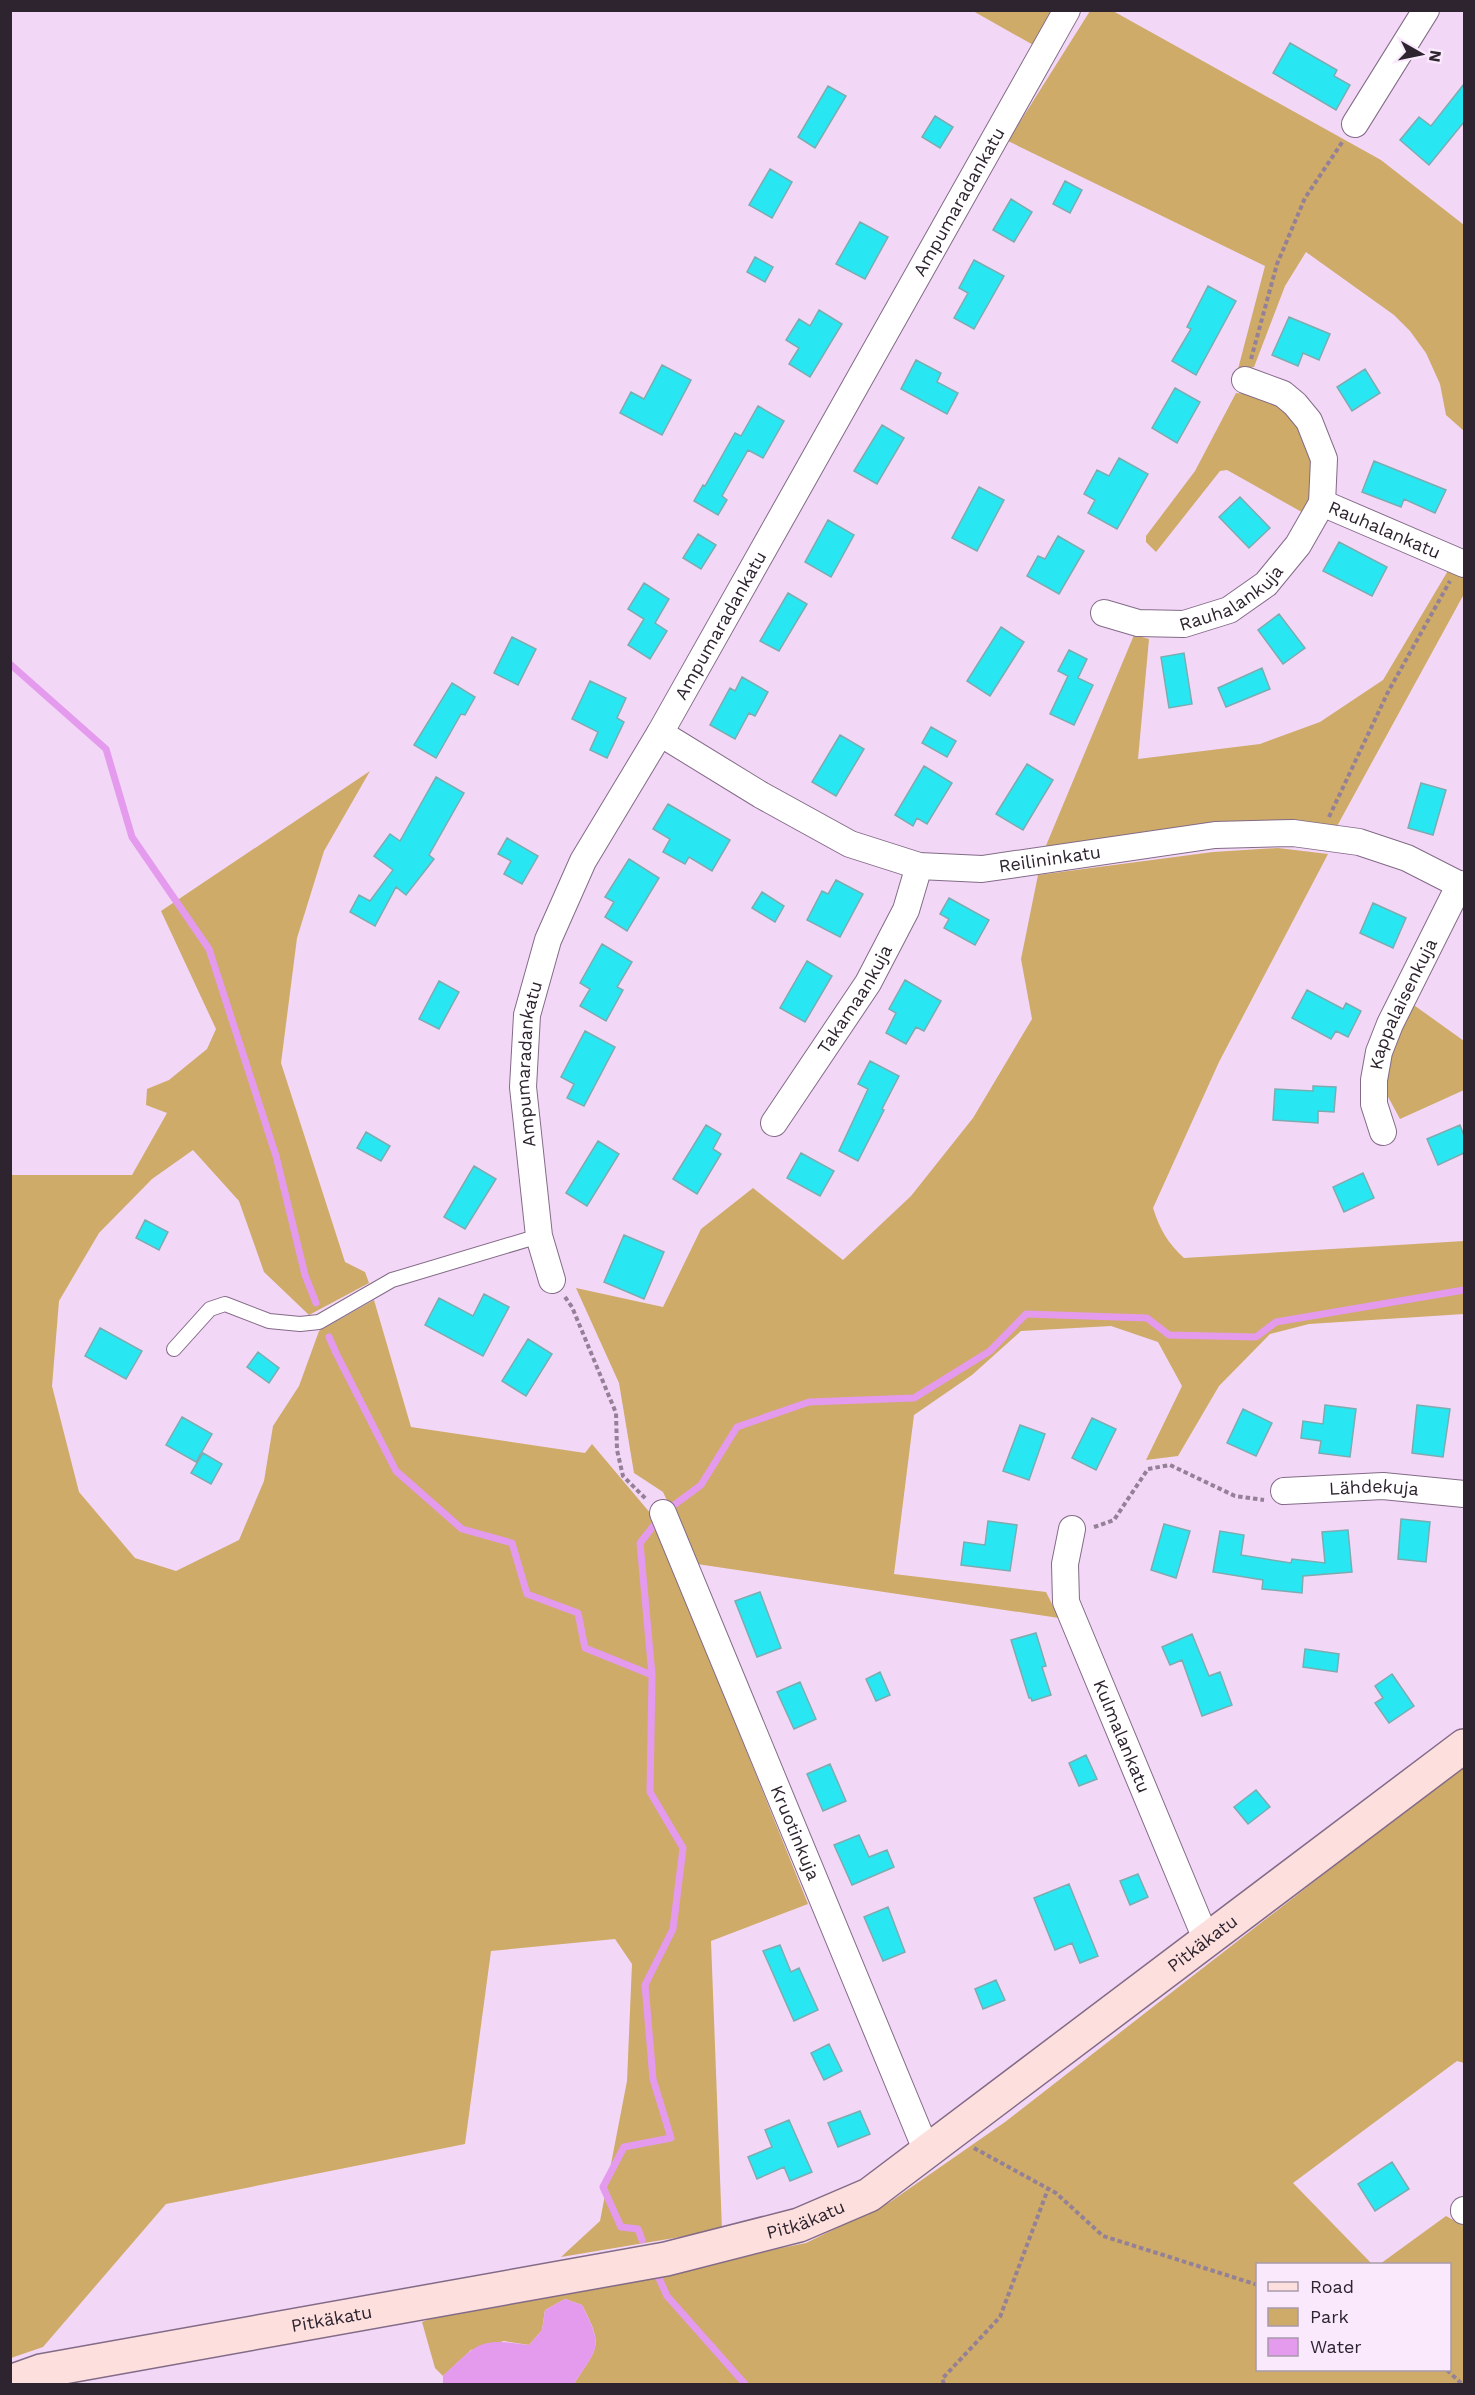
<svg xmlns="http://www.w3.org/2000/svg" width="1475" height="2395" font-family="'Work Sans',sans-serif">
<rect width="100%" height="100%" fill="#f3d7f7"/>
<path fill="#ceab68" d="M973,11H1056L1035,46Z
M1090,11H1113L1381,160L1464,225V431L1446,415L1440,384L1426,353L1410,331L1394,315L1306,252L1285,286L1254,367L1238,369L1265,266L1008,141Z
M1236,393L1262,396L1292,411L1313,454L1314,477L1307,515L1227,470L1220,471L1156,552L1146,542V536L1195,471Z
M1449,569L1464,577V594L1336,828C1239,812 1141,834 1045,848L1134,635L1149,639L1138,759L1260,744L1320,722L1383,680Z
M370,771L324,851L297,938L281,1063L345,1262L365,1272L369,1283L309,1315L264,1272L239,1201L193,1150L152,1179L99,1233L59,1301L52,1386L79,1492L135,1558L176,1571L239,1540L264,1481L273,1426L299,1386L319,1331L374,1300L411,1427L585,1453L592,1444L651,1514L808,1904L711,1941L722,2230L561,2257L600,2221L627,2081L632,1964L615,1939L491,1951L465,2144L166,2204L43,2347L11,2358L10,1175H132L167,1113L146,1105L147,1089L169,1080L207,1049L216,1029L161,911Z
M1278,848L1328,854L1219,1062L1153,1208C1160,1230 1168,1243 1184,1258L1464,1241V1314L1309,1324L1270,1334L1219,1386L1178,1456L1146,1460L1182,1386L1158,1342L1111,1326L1021,1331L972,1375L914,1415L894,1574L1046,1592L1059,1618L697,1564L663,1492L634,1473L619,1383L576,1288L663,1307L701,1229L753,1188L843,1260L911,1196L973,1118L1032,1019L1021,959L1038,875L1213,852Z
M1411,1003L1464,1041V1090L1400,1119L1386,1093L1387,1067Z
M1464,1765V2063L1457,2061L1293,2183L1372,2264H1258V2370H1450V2264H1380L1446,2216L1464,2226V2384H574C598,2347 604,2347 582,2305L565,2299L545,2310L542,2330L529,2345L504,2341L471,2350L443,2376L435,2368L422,2322L460,2307L593,2286L806,2243L890,2202L1005,2122Z"/>
<path fill="#e49bed" d="M565,2299L582,2305C604,2348 598,2347 574,2384H443V2376C479,2342 479,2338 529,2345L542,2330L545,2310Z"/>
<g fill="none" stroke-linecap="round" stroke-linejoin="round">
<path stroke="#e49bed" stroke-width="7" d="M10,664L106,749L132,837L209,949L276,1156L305,1275L316,1303
M329,1337L336,1353L396,1471L462,1529L512,1543L527,1594L578,1613L585,1648L652,1675L650,1792L683,1848L673,1929L645,1985L653,2079L671,2138L624,2147L603,2187L621,2227L638,2229L642,2240
M666,1511L701,1485L737,1427L809,1402L914,1398L990,1351L1026,1314L1147,1318L1169,1335L1256,1337L1276,1322L1464,1290
M652,1675L640,1543L659,1519
M658,2276L667,2296L745,2384"/>
</g>
<path fill="#29e6f3" stroke="#7cacb0" stroke-width="1.5" d="M1290,43L1337,70L1334,76L1350,85L1336,110L1273,73Z
M1464,84V122L1429,165L1400,140L1419,117L1431,126Z
M828,86L846,96L815,148L798,137Z
M935,116L953,127L940,148L922,137Z
M770,169L792,182L772,218L749,205Z
M1065,181L1082,190L1070,213L1053,204Z
M1011,199L1032,212L1014,242L993,230Z
M860,222L888,237L865,279L836,264Z
M755,257L773,267L765,282L747,272Z
M974,260L1004,276L974,329L954,318L968,293L959,288Z
M1208,286L1236,301L1196,375L1172,361L1191,329L1187,327Z
M819,310L842,324L810,377L789,364L799,348L786,340L799,319L810,326Z
M1289,317L1330,334L1319,360L1303,353L1298,366L1272,355Z
M916,360L941,373L937,382L958,393L947,414L901,389Z
M662,365L691,380L662,435L620,413L631,392L644,399Z
M1365,369L1380,393L1352,411L1337,387Z
M1175,388L1200,402L1177,443L1152,428Z
M758,406L784,421L763,458L748,450L722,496L727,500L718,515L694,501L703,485L705,486L735,433L741,436Z
M882,425L904,438L877,484L854,471Z
M1119,458L1148,474L1117,529L1088,513L1095,500L1084,494L1097,470L1109,476Z
M1374,461L1446,490L1435,513L1404,499L1401,507L1362,492Z
M979,487L1004,500L977,551L952,538Z
M1240,497L1270,528L1249,548L1219,517Z
M828,520L854,535L831,577L805,562Z
M698,534L716,545L701,569L683,558Z
M1058,536L1084,551L1059,594L1027,576L1038,556L1045,559Z
M1339,542L1387,567L1372,596L1323,571Z
M644,583L669,599L655,623L667,631L650,659L628,645L644,619L628,609Z
M788,593L807,604L779,651L760,641Z
M1279,614L1305,648L1283,664L1258,630Z
M1001,627L1024,642L990,696L967,681Z
M512,637L536,649L518,685L494,673Z
M1069,650L1087,659L1078,678L1093,685L1074,725L1050,714L1068,676L1058,671Z
M1184,653L1192,704L1169,708L1161,657Z
M1262,668L1270,689L1226,707L1218,688Z
M742,677L768,692L755,716L749,713L735,739L710,725L730,688L735,691Z
M590,681L626,698L617,718L624,722L607,758L590,750L598,732L572,719Z
M452,683L475,697L465,715L461,714L436,758L414,745Z
M931,727L956,741L947,757L922,743Z
M840,735L864,749L836,796L812,782Z
M1027,764L1053,780L1023,830L996,814Z
M924,766L952,783L927,824L917,818L913,826L895,815Z
M436,777L464,793L429,855L434,859L406,895L396,887L375,926L350,912L359,895L370,901L393,870L374,856L390,834L400,841Z
M1421,783L1446,790L1433,835L1408,828Z
M668,804L730,840L712,871L689,857L685,864L663,852L670,839L653,829Z
M507,838L538,856L522,884L504,874L511,861L498,854Z
M629,859L659,878L627,931L605,917L614,902L605,897Z
M836,880L863,894L840,937L807,920L822,891L828,894Z
M762,892L784,906L775,922L752,908Z
M949,898L989,920L975,945L944,928L949,919L940,914Z
M1373,903L1406,918L1393,948L1360,933Z
M602,944L632,962L617,987L623,990L606,1021L580,1006L590,989L580,983Z
M807,961L832,976L805,1022L780,1008Z
M905,980L941,1001L924,1031L916,1027L906,1044L886,1033L896,1013L889,1009Z
M439,981L459,992L439,1029L419,1019Z
M1307,990L1343,1009L1346,1003L1361,1011L1348,1037L1336,1031L1331,1039L1292,1018Z
M585,1031L615,1047L584,1106L567,1098L574,1084L561,1077Z
M870,1061L899,1076L882,1109L884,1110L858,1161L839,1151L868,1089L858,1084Z
M1313,1086L1336,1087L1334,1112L1318,1111V1123L1273,1120L1275,1089L1313,1091Z
M706,1125L721,1134L713,1149L721,1154L697,1194L673,1179Z
M1460,1125L1464,1136V1153L1438,1165L1427,1139Z
M366,1132L390,1146L381,1161L357,1148Z
M598,1141L619,1154L587,1206L566,1193Z
M801,1153L834,1171L820,1196L787,1178Z
M474,1166L496,1179L465,1229L444,1217Z
M1363,1173L1374,1198L1344,1212L1333,1187Z
M145,1220L168,1232L159,1250L136,1238Z
M624,1235L664,1252L644,1299L604,1282Z
M484,1294L509,1307L483,1356L425,1325L439,1298L473,1316Z
M100,1328L142,1351L126,1379L85,1356Z
M528,1339L552,1354L526,1396L502,1381Z
M258,1352L279,1368L269,1383L247,1367Z
M1325,1405L1356,1409L1350,1457L1319,1453L1321,1441L1301,1438L1303,1421L1323,1424Z
M1417,1405L1450,1409L1443,1457L1412,1453Z
M1243,1409L1272,1423L1256,1456L1227,1443Z
M182,1417L212,1434L196,1462L166,1445Z
M1092,1418L1116,1429L1096,1470L1072,1458Z
M1020,1425L1045,1434L1029,1480L1003,1471Z
M203,1453L222,1464L211,1484L191,1473Z
M1401,1519L1430,1522L1426,1562L1398,1559Z
M988,1521L1017,1525L1010,1571L961,1565L964,1542L985,1545Z
M1164,1524L1190,1531L1176,1578L1151,1570Z
M1348,1530L1352,1572L1303,1576L1302,1593L1262,1589L1263,1580L1213,1572L1220,1531L1244,1535L1241,1555L1291,1563L1292,1559L1325,1563L1322,1532Z
M760,1592L781,1648L757,1657L735,1601Z
M1036,1633L1046,1666L1042,1667L1051,1695L1032,1701L1031,1698H1029L1011,1640Z
M1192,1634L1209,1676L1220,1672L1232,1705L1202,1716L1182,1660L1170,1665L1162,1647Z
M1305,1649L1339,1654L1337,1672L1303,1667Z
M880,1672L890,1695L876,1701L866,1679Z
M1392,1674L1414,1706L1389,1723L1375,1703L1383,1698L1375,1686Z
M800,1682L816,1719L794,1729L777,1692Z
M1086,1755L1097,1779L1079,1786L1069,1763Z
M830,1764L846,1801L823,1811L807,1774Z
M1256,1790L1270,1807L1248,1824L1234,1807Z
M859,1835L869,1857L887,1850L894,1867L852,1885L834,1845Z
M1138,1874L1148,1897L1130,1905L1120,1881Z
M1069,1884L1098,1956L1080,1963L1072,1943L1055,1950L1034,1898Z
M888,1907L905,1952L883,1961L864,1917Z
M780,1945L791,1972L799,1968L818,2010L794,2021L763,1951Z
M996,1980L1005,2000L983,2009L975,1989Z
M829,2044L842,2071L824,2080L811,2053Z
M860,2111L870,2134L838,2147L828,2123Z
M789,2120L812,2172L790,2181L784,2167L757,2179L748,2157L772,2147L765,2130Z
M1392,2162L1409,2189L1375,2211L1358,2184Z"/>
<g fill="none" stroke-linecap="round" stroke-linejoin="round">
<g stroke="#836b87" stroke-width="16">
<path id="lane" d="M174,1349L210,1309L225,1304L269,1321L300,1324L319,1322L392,1280L539,1236"/>
</g>
<g stroke="#836b87" stroke-width="28">
<g id="street">
<path d="M1355,124L1426,10"/>
<path id="s1" d="M1322,503L1464,564"/>
<path id="s2" d="M1104,613L1138,623L1184,624L1229,610L1266,584L1298,545L1322,503L1324,459L1309,421L1295,404L1283,394L1245,380"/>
<path id="s3" d="M660,733L761,795L850,844L919,866L982,869L1215,835L1293,833L1359,842L1407,858L1464,887"/>
<path id="s4" d="M774,1123L868,983L906,910L919,866"/>
<path id="s5" d="M1383,1132L1374,1104V1080L1379,1052L1390,1024L1460,884"/>
<path id="s6" d="M552,1280L539,1236L523,1087L527,1015L548,940L583,861L660,733L1067,10"/>
<path id="s7" d="M1284,1491L1383,1486L1464,1494"/>
<path id="s8" d="M663,1513L927,2152"/>
<path id="s9" d="M1072,1529L1065,1564L1066,1602L1206,1939"/>
<path d="M1464,2210V2211"/>
</g>
</g>
<g stroke="#836b87" stroke-width="36">
<g id="secondary">
<path id="s10" d="M10,2382L41,2371L666,2259L799,2225L869,2195L1464,1746"/>
</g>
</g>
<path stroke="#948197" stroke-width="4" stroke-dasharray="4.5 3" stroke-linecap="butt" d="M1251,359L1277,264L1305,198L1343,141
M1329,817L1388,692L1450,581
M565,1297L572,1307L616,1413L617,1450L623,1476L646,1499
M1094,1527L1114,1520L1148,1469L1170,1465L1235,1496L1264,1500
M974,2148L1056,2193L1103,2236L1258,2285
M1447,2370L1462,2384
M944,2384L942,2379L1000,2317L1048,2189"/>
<use href="#lane" stroke="#fff" stroke-width="14"/>
<use href="#street" stroke="#fff" stroke-width="26"/>
<use href="#secondary" stroke="#fde0de" stroke-width="33"/>
</g>
<g text-anchor="middle" stroke-width="4.5" stroke-linejoin="round" paint-order="stroke">
<g font-size="18" fill="#2e242f" stroke="#fae9fc">
<text dy="6" stroke="none"><textPath href="#s6" startOffset="1191">Ampumaradankatu</textPath></text>
<text dy="6" stroke="none"><textPath href="#s1" startOffset="68">Rauhalankatu</textPath></text>
<text dy="6" stroke="none"><textPath href="#s2" startOffset="136">Rauhalankuja</textPath></text>
<text dy="6" stroke="none"><textPath href="#s6" startOffset="705">Ampumaradankatu</textPath></text>
<text dy="6" stroke="none"><textPath href="#s3" startOffset="424">Reilininkatu</textPath></text>
<text dy="6" stroke="none"><textPath href="#s4" startOffset="148">Takamaankuja</textPath></text>
<text dy="6" stroke="none"><textPath href="#s5" startOffset="135">Kappalaisenkuja</textPath></text>
<text dy="6" stroke="none"><textPath href="#s6" startOffset="219">Ampumaradankatu</textPath></text>
<text dy="6" stroke="none"><textPath href="#s7" startOffset="90">Lähdekuja</textPath></text>
<text dy="6" stroke="none"><textPath href="#s9" startOffset="219">Kulmalankatu</textPath></text>
<text dy="6" stroke="none"><textPath href="#s8" startOffset="346">Kruotinkuja</textPath></text>
<text dy="6" stroke="none"><textPath href="#s10" startOffset="1299">Pitkäkatu</textPath></text>
<text dy="6" stroke="none"><textPath href="#s10" startOffset="813">Pitkäkatu</textPath></text>
<text dy="6" stroke="none"><textPath href="#s10" startOffset="328">Pitkäkatu</textPath></text>
</g>
</g>
<rect width="1475" height="2395" fill="none" stroke="#2e242f" stroke-width="24"/>
<rect x="1256" y="2263" width="195" height="108" fill="#fae9fc" stroke="#a89aaa" stroke-width="1.5"/>
<rect x="1268" y="2282" width="30" height="9" fill="#fde0de" stroke="#a89aaa" stroke-width="1.5"/>
<text x="1310" y="2293" font-size="18" fill="#2e242f">Road</text>
<rect x="1268" y="2308" width="30" height="18" fill="#ceab68" stroke="#a89aaa" stroke-width="1.5"/>
<text x="1310" y="2323" font-size="18" fill="#2e242f">Park</text>
<rect x="1268" y="2338" width="30" height="18" fill="#e49bed" stroke="#a89aaa" stroke-width="1.5"/>
<text x="1310" y="2353" font-size="18" fill="#2e242f">Water</text>
<g transform="translate(1421 54) rotate(99)" stroke="#fae9fc" stroke-width="4.5" paint-order="stroke">
<path d="M0-4.5L10 22L0 15L-10 22Z" fill="#2e242f"/>
<text y="-9" font-size="16" font-weight="bold" text-anchor="middle" fill="#2e242f">N</text>
</g>
</svg>
